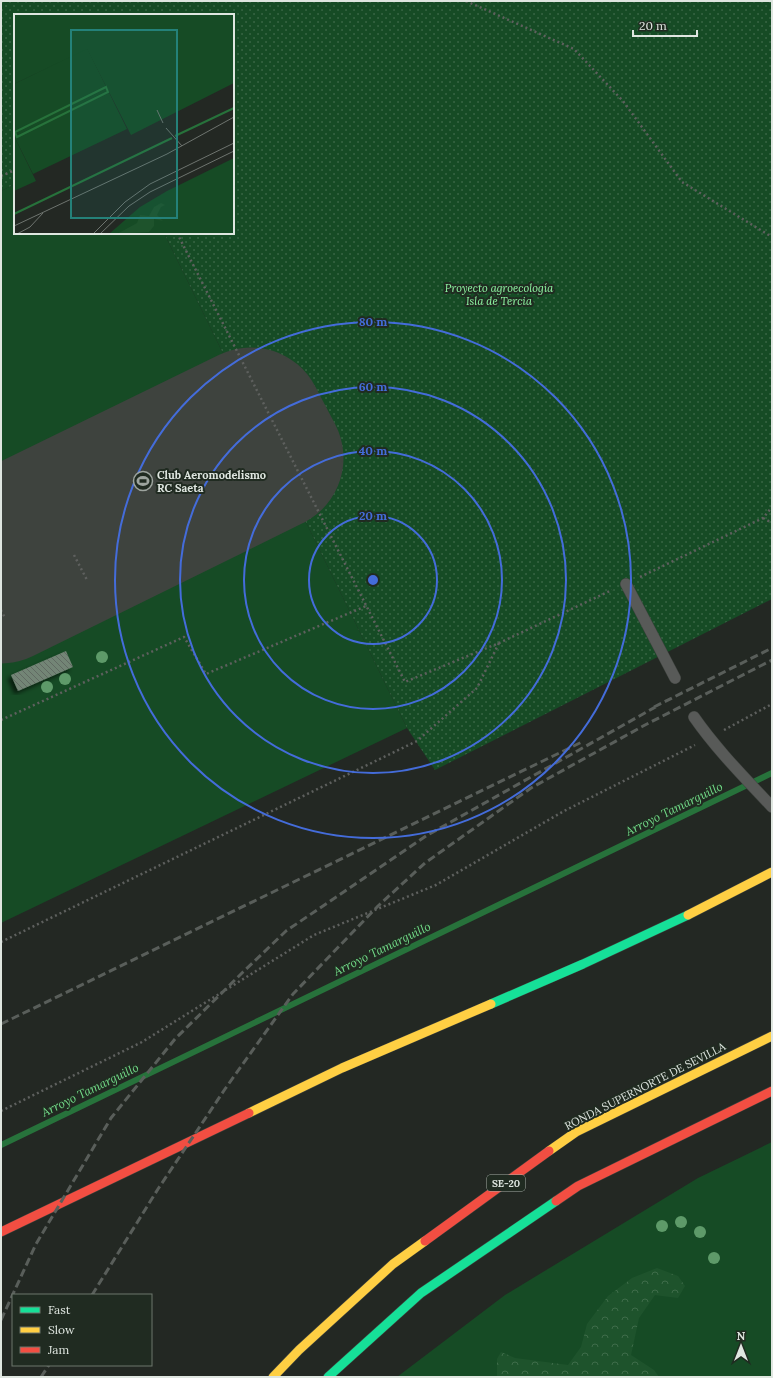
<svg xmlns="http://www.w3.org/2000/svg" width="773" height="1378" font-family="Lora,serif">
<defs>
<pattern id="forest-crowns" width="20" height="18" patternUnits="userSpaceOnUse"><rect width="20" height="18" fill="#1e532c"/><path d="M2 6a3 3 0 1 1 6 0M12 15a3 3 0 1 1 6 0" fill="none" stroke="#3e6c4a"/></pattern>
<pattern id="garden-dots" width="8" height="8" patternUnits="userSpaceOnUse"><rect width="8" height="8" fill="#164b25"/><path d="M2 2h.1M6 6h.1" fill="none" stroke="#376544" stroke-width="1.8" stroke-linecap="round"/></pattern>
<pattern id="building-back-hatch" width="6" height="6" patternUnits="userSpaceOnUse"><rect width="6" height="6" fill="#738576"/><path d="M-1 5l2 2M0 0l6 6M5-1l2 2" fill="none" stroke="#606b62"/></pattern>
<filter id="shadow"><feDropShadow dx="-3.5" dy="3.5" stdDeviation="2" flood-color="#0009"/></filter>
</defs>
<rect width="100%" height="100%" fill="#232823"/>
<path fill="#164b25" d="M15,184V233H164L407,728L1,923V191Z
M772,1142V1377H397L505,1295L698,1178Z"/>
<path fill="url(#forest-crowns)" d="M657,1268L678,1276L685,1286L678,1298L655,1295L639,1318L631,1355L654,1370L659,1377H497V1359L501,1352L515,1358L568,1365L581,1347L587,1324L608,1296L632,1278Z"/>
<path fill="url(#garden-dots)" d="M1,1H772V599L435,770L407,728L164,233H233V15H15V184L1,191Z"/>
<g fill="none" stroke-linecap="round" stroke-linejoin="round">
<path stroke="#27723b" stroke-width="6" d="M1,1145L772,773"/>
<path stroke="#3e433e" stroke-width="145" d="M1,542L251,420L271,458L1,591"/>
</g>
<path fill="url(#building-back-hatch)" filter="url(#shadow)" d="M66,651L73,667L18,691L11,675Z"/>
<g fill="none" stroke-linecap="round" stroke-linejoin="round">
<g stroke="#3e423e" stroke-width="12">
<path id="lane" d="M626,584L675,678
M694,717C717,750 745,778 772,807"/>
</g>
<g stroke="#3e423e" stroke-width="10">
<path id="fast" d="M491,1004L583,964L688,915
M328,1377L421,1293L556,1201"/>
</g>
<g stroke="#3e423e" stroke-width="10">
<path id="slow" d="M688,915L772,872
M249,1113L342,1068L491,1004
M549,1151L576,1132L772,1036
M273,1377L299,1350L393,1264L425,1241"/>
</g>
<g stroke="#3e423e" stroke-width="10">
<path id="jam" d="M556,1201L578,1186L772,1091
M1,1232L249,1113
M425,1241L549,1151"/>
</g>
<path stroke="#5e605e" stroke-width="2.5" stroke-dasharray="2 3" stroke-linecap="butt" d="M466,1L574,49L623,101L682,182L772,237
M1,176L15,170
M177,233L405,682L499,643L612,590
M763,518L772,523
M74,555L87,580
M640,577L763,518L772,507
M1,610L5,618
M1,720L184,637L206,674L366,606
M724,730L772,704
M1,942L417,741L477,688L499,643
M1,1111L142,1042L314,935L436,885L564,811L695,745"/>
<use href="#lane" stroke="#585a58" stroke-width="11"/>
<use href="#fast" stroke="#16e098" stroke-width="9"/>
<use href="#slow" stroke="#ffcf43" stroke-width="9"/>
<use href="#jam" stroke="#f24e42" stroke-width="9"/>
<path stroke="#595e5a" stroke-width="3" stroke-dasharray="8 4" stroke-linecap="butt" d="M654,707L772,648
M1,1024L584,741
M92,1295L158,1189L225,1089L293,994L378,906L425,863L531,788L645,725L772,660
M1,1320L36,1244L111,1118L175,1039L243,972L286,931L426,836L659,705
M41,1377L49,1365"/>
</g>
<g fill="#5e9a69">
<circle cx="102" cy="657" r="6"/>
<circle cx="65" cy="679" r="6"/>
<circle cx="47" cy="687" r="6"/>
<circle cx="681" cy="1222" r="6"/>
<circle cx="662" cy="1226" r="6"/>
<circle cx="700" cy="1232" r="6"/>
<circle cx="714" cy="1258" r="6"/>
</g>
<g fill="none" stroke="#446cda" stroke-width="2">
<circle cx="373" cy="580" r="64"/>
<circle cx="373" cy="580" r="129"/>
<circle cx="373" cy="580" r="193"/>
<circle cx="373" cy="580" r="258"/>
</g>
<defs>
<g id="stadium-ring" transform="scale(1)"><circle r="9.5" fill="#202b21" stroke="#9da49e" stroke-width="1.5"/><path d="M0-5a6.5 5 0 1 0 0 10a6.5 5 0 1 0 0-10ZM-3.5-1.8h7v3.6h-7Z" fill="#9da49e"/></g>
</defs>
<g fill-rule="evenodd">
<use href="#stadium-ring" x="143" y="481"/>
</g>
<g text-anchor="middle" stroke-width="4" stroke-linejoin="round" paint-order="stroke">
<rect fill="#202b21" stroke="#a6aea7" stroke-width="1" x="487" y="1175" width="38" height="16" rx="3"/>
<g font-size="10" font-weight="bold" fill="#dfe6e0">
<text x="506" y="1187">SE-20</text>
</g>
<g font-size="11" font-style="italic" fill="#8ff7a3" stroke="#202b21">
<text x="499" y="292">Proyecto agroecología<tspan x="499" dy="13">Isla de Tercia</tspan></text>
</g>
<g font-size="11" font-weight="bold" fill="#dfe6e0" stroke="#202b21" text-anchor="start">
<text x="157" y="479">Club Aeromodelismo<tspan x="157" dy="13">RC Saeta</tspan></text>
</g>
<g font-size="11" fill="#dfe6e0" stroke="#202b21">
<text transform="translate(645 1086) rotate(-27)" y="4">RONDA SUPERNORTE DE SEVILLA</text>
</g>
<g font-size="12" font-style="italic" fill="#73dc89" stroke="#202b21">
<text transform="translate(674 809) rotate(-26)" y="4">Arroyo Tamarguillo</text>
<text transform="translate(382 949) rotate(-26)" y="4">Arroyo Tamarguillo</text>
<text transform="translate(90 1090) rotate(-26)" y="4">Arroyo Tamarguillo</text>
</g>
</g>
<g transform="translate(14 14)">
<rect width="220" height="220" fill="#232823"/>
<path d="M73,34L113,115L19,160L0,122V70ZM220,144V220H95L126,193L153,177Z" fill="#164b25"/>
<path d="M147,189L151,191L147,193L143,201L149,207L140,205V212L135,218L103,220L123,209L126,201L135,202L140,193Z" fill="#1e532c"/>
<path d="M0,0H220V69L117,121L73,35L0,70ZM0,122L22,167L0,177Z" fill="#164b25"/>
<path fill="none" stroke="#27723b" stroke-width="2" d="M92,73L94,78L3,123L1,118ZM161,122L220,94M0,200L158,124"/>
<path fill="none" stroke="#6e746f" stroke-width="1" d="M143,96L149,109M152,114L168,132M0,212L153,140L220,103M3,220L16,213L29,199M79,220L111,188L136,170L220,129M86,220L115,192L136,178L220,137"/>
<path fill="#248179" fill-opacity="0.15" stroke="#248179" stroke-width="2" d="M57,16H163V204H57Z"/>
<rect width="220" height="220" fill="none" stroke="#dfe6e0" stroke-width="2"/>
</g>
<circle cx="373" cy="580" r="6" fill="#446cda" stroke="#202b21" stroke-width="2"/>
<g font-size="12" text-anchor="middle" font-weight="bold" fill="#446cda" stroke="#202b21" stroke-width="4" stroke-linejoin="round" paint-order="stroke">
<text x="373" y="326">80 m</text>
<text x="373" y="391">60 m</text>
<text x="373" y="455">40 m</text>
<text x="373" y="520">20 m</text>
</g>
<rect width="773" height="1378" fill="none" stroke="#dfe6e0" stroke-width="4"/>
<rect x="12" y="1294" width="140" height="72" fill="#202b21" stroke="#6c766d"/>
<rect x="20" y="1307" width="20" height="6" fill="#16e098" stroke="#6c766d"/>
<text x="48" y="1314" font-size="12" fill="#dfe6e0">Fast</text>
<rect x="20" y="1327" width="20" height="6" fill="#ffcf43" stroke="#6c766d"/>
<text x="48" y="1334" font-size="12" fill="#dfe6e0">Slow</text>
<rect x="20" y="1347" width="20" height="6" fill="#f24e42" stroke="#6c766d"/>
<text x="48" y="1354" font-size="12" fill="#dfe6e0">Jam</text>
<g transform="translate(741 1346)" stroke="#202b21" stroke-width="3" paint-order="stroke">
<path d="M0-3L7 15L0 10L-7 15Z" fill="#dfe6e0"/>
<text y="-6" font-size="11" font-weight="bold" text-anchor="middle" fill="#dfe6e0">N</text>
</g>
<path d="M633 30v6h64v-6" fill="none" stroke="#dfe6e0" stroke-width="2"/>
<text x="639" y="30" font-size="12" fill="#dfe6e0" stroke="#202b21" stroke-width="3" paint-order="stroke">20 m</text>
</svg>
